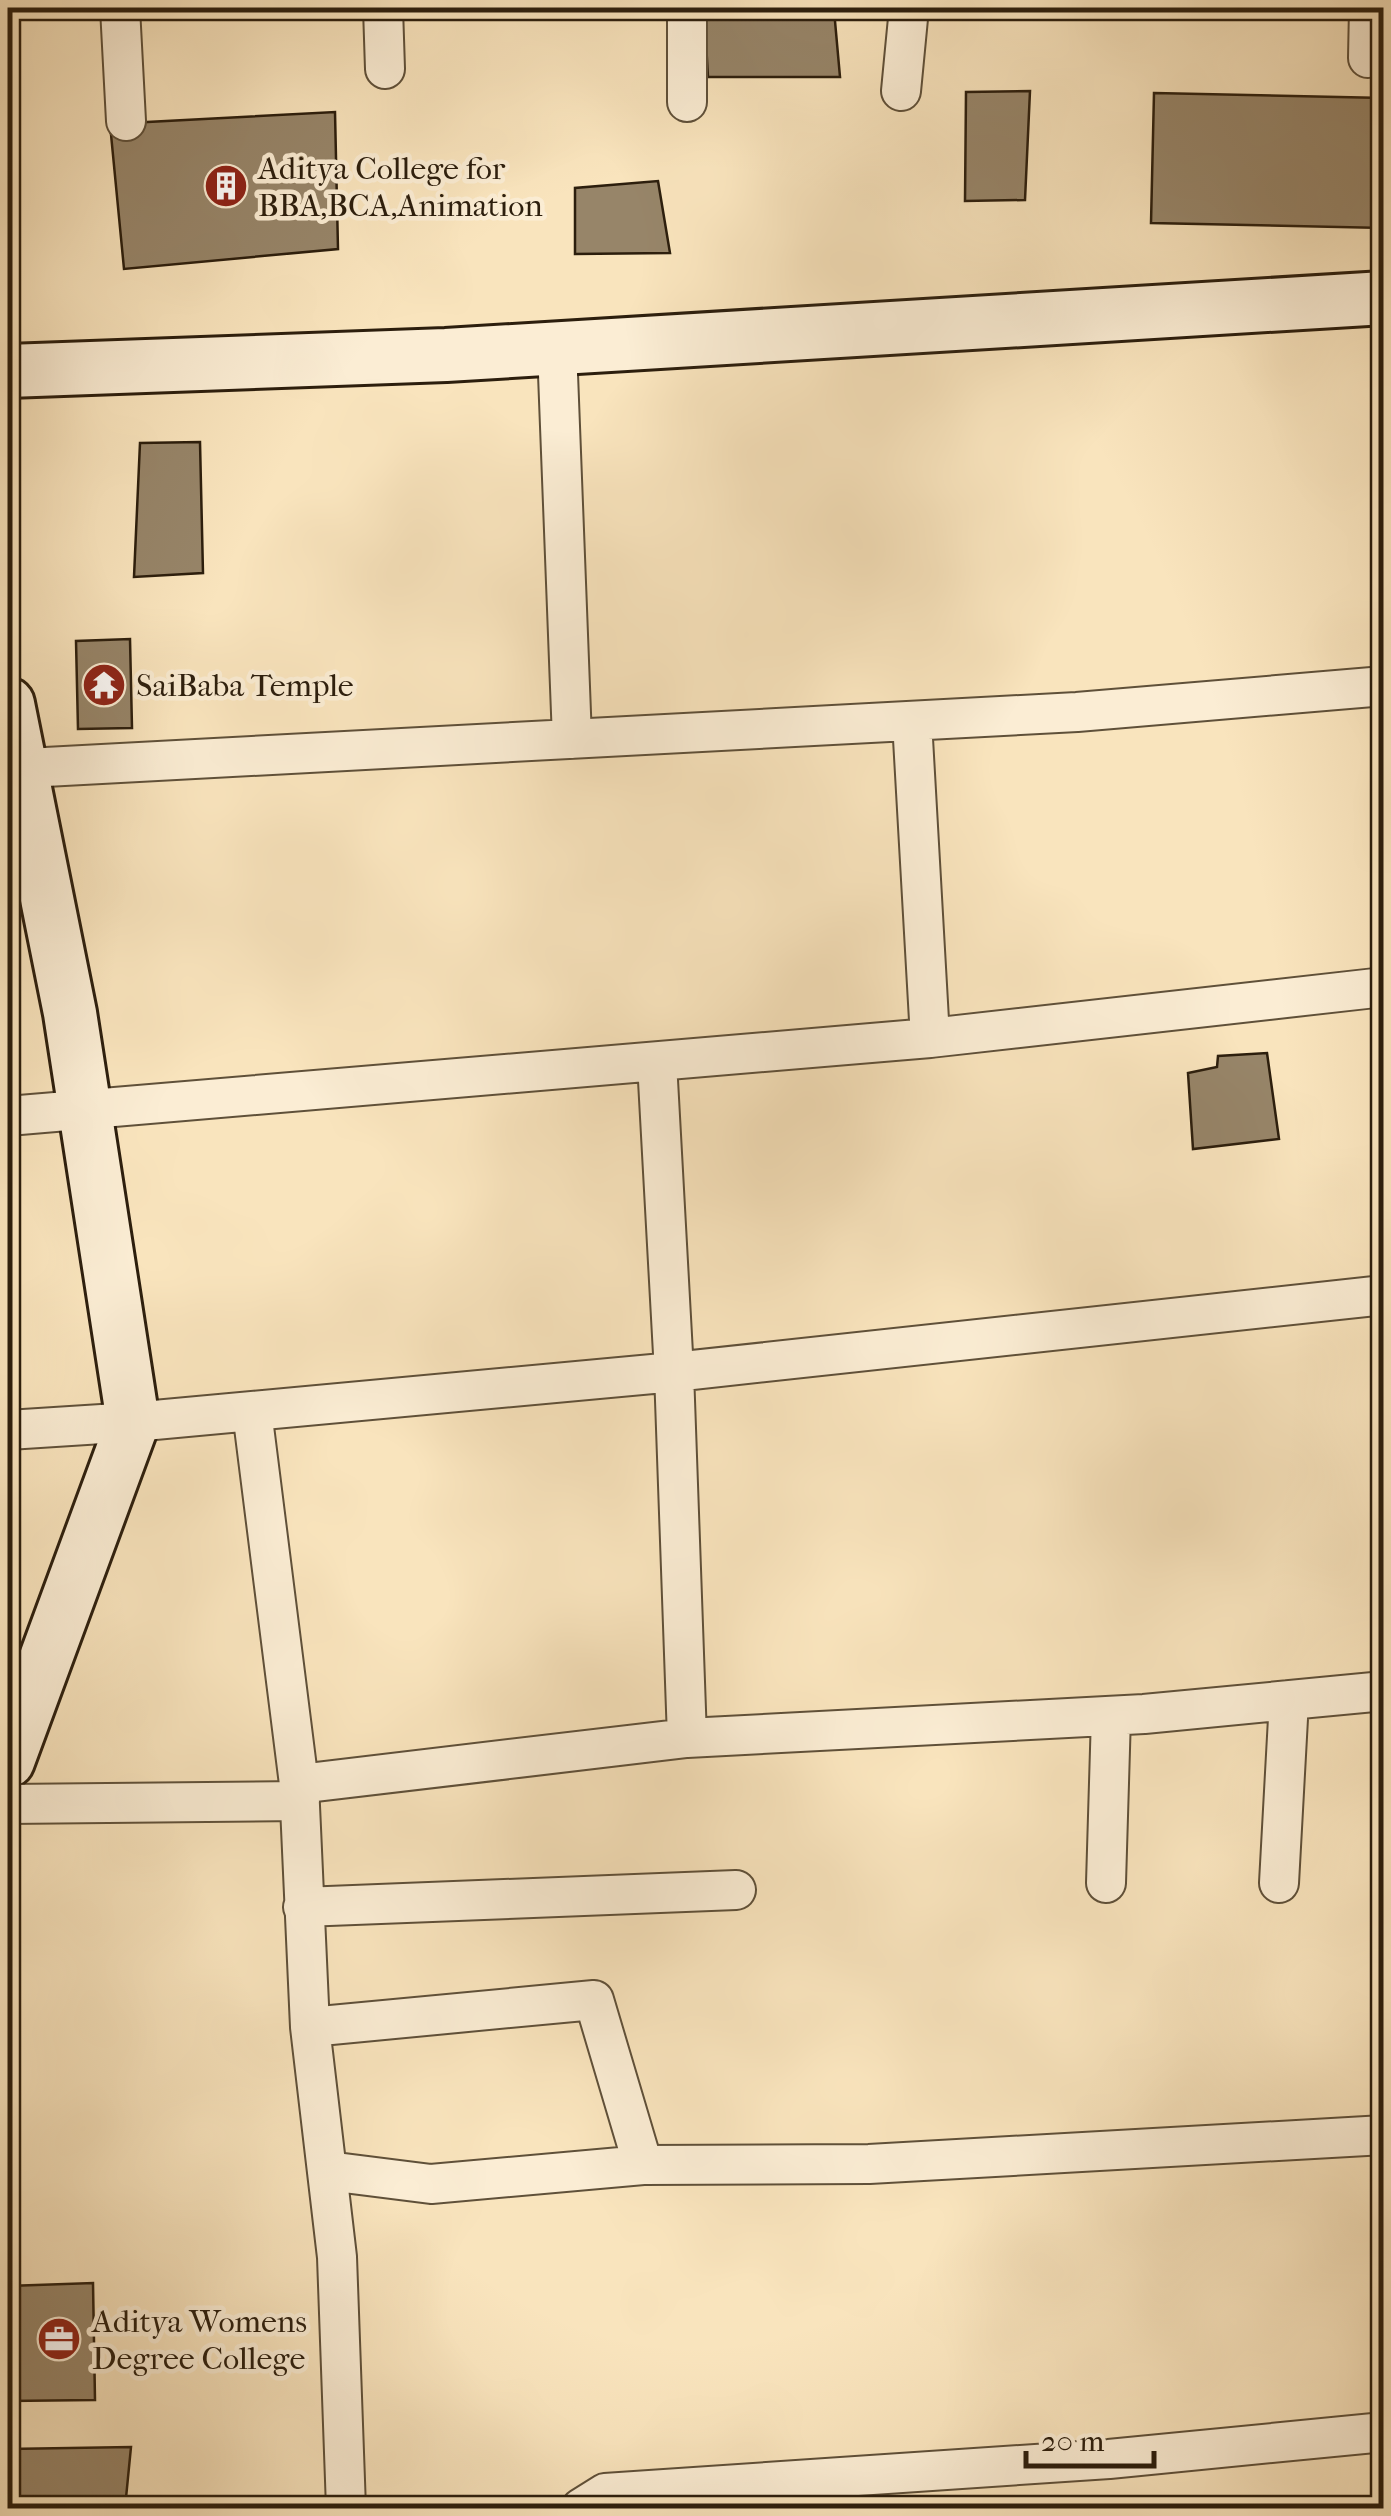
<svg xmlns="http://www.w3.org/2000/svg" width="1391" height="2516" font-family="'IM FELL French Canon',serif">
<rect width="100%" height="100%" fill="#f9e4bd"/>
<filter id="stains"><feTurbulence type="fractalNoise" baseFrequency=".002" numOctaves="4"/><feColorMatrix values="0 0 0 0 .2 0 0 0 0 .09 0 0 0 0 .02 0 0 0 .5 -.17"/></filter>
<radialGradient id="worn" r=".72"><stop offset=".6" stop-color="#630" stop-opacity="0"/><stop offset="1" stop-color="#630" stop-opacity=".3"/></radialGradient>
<path fill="#978569" stroke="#2c1e0d" stroke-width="2.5" d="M704,8L834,10L840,77H708Z
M1030,91L1025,200L965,201L966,92Z
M1154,93L1384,98V228L1151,223Z
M335,112L338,249L124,269L110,124Z
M658,181L670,253L575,254V188Z
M200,442L203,573L134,577L140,443Z
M130,639L132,728L78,729L76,641Z
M1267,1053L1279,1139L1193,1149L1188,1073L1217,1067L1218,1056Z
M93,2283L95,2400L8,2401V2286Z
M131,2447L125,2508H8V2449Z"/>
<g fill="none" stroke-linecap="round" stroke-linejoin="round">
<g stroke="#5f5039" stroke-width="42">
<path id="street" d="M120,8L126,121
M383,8L385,69
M687,8V102
M1368,58L1369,8
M901,91L909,8
M557,348L572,739
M912,721L930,1038
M8,769L1077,712L1384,686
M8,1116L930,1038L1384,987
M252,1411L299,1784L310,2027L337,2257L346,2508
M8,1430L133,1422L674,1372L1384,1295
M687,1738L1144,1714L1384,1691
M299,1784L687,1738L674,1372L657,1062
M8,1804L300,1801
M1106,1883L1111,1716
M1279,1883L1289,1700
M303,1907L736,1890
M310,2027L594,2000L643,2165
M328,2171L431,2184L643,2165L869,2164L1384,2135
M581,2508L605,2493L1109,2459L1384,2432"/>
</g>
<g stroke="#2c1e0d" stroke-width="58">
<path id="secondary" d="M8,371L446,355L1384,298
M8,704L70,1013L133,1422L8,1761"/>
</g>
<use href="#street" stroke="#fbedd4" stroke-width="38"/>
<use href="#secondary" stroke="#fbedd4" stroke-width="52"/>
</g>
<defs>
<g id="building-disc" transform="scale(2.25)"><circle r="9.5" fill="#8f2418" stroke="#fbedd4"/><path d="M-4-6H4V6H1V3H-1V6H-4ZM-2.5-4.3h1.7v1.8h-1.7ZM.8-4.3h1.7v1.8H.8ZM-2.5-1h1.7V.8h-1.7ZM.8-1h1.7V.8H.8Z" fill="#fff"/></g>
<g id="temple-disc" transform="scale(2.25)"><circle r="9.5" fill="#8f2418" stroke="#fbedd4"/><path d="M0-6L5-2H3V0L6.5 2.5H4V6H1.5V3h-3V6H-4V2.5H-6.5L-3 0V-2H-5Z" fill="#fff"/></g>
<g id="office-disc" transform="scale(2.25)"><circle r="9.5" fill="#8f2418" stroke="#fbedd4"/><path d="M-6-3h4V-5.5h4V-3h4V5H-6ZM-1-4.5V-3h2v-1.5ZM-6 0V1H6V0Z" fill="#fff"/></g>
</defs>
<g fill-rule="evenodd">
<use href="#building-disc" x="226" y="186"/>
<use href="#temple-disc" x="104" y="685"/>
<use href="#office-disc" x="59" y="2339"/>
</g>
<g text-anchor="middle" stroke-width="9" stroke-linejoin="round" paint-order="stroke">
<g font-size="32" fill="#2c1e0d" stroke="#fbedd4" text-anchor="start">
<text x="258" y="179">Aditya College for<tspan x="258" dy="37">BBA,BCA,Animation</tspan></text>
<text x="136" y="696">SaiBaba Temple</text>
<text x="92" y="2332">Aditya Womens<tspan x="92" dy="37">Degree College</tspan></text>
</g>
</g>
<rect width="1391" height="2516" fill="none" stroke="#f9e4bd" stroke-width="40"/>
<rect x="10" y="10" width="1371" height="2496" fill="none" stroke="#2c1e0d" stroke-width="5"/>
<rect x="20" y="20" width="1351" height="2476" fill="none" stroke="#2c1e0d" stroke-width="2.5"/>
<path d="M1026 2451v15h128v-15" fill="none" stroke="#2c1e0d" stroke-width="5"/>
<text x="1041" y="2451" font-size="30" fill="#2c1e0d" stroke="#fbedd4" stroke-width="8" paint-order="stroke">20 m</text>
<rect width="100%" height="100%" filter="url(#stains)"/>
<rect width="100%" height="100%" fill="url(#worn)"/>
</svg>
